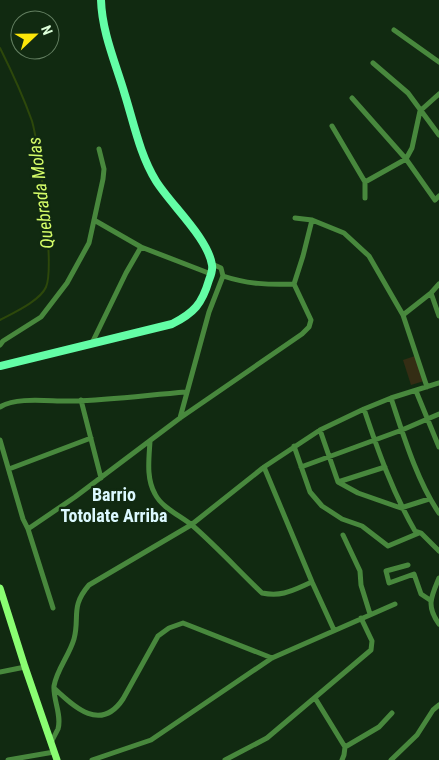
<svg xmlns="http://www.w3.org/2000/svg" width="439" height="760" font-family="'Roboto Condensed',sans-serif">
<rect width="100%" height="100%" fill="#112a11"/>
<path fill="#342d14" d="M415,356L424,381L411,385L403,360Z"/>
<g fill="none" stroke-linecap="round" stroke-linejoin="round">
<path stroke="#2d480b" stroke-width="2" d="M0,48C12,72 23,96 32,121C39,145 55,267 46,287C40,301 13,313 0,320"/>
<path stroke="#48883d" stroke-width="5" d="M394,30L439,62
M373,63L408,93L439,135
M352,98L406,159L435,200L439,196
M332,126L365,182V198
M365,182L406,159L412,148L420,111L439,94
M295,218L312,220L344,233L369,256L403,315L427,387
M94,220L141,247
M212,264L221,268L223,276C247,284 269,285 294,284L303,256L312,220
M431,293L439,316
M403,315L431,293L439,284
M92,343L126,273L141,247L211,274
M0,345L3,341L41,317L67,283L89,243L103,179L104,169L99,149
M416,391L439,447
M391,398C403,434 417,481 439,513
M81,400L101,478
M0,407C18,396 52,402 73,401C111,400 148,395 186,392
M364,409C378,451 393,493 415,531L421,533L439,551
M180,418L209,312L223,276
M320,430L338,482L358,493L401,508L429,499
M0,440L23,519L28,529L53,608
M150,441C149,459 146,478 155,494C162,508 181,516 193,526C217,547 239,571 262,593C283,597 293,590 312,582
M294,446L310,492L322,506L342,519L362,526L388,546L419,533
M264,467L312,582L334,630
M301,467L402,430L439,414
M9,469L91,438
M338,482L385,467
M28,529L75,497L180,418L302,334L309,327L311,320L294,284
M343,535L360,571L361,585L370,614
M408,565L386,571L389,583L414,574L421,594L430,600
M439,578C431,597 426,606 439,624
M0,672L25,667
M54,688C75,708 101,732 123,699L158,636L169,628L183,623L272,658
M315,698L345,747L344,755L342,760
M51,743C53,738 56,733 58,729C62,715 53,700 54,686C57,669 69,656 74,639C80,617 70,607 89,585L191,525L264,467L320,430L364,409L391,398L439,383
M345,747L379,727L392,713
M8,760L54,752
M92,760L151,740L272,658L395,604
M225,760L267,738L371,650L372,641L361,618
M391,760L417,735L433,710L439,705"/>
<path stroke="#8afd72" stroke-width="7" d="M0,588L25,667L57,760"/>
<path stroke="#63fda6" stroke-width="8" d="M0,366L172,324C194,313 202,304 209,280C211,275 213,270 212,265C208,238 171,205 156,181C140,155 134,124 125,95C116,64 102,33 101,0"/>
</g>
<g text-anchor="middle" stroke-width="4.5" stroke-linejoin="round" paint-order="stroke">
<g font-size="18" font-style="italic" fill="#d5fd69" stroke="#112a11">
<text transform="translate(41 193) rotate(-97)" y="6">Quebrada Molas</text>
</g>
<g font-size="18" font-weight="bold" fill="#dcf9ff" stroke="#112a11">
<text x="114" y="501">Barrio<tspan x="114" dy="21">Totolate Arriba</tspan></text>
</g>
</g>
<g transform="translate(35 35) rotate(68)"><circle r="24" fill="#112a11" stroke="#637f61"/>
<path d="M0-4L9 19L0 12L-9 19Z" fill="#fce609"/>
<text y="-8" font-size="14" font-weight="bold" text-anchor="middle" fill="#ddffda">N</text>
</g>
</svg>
